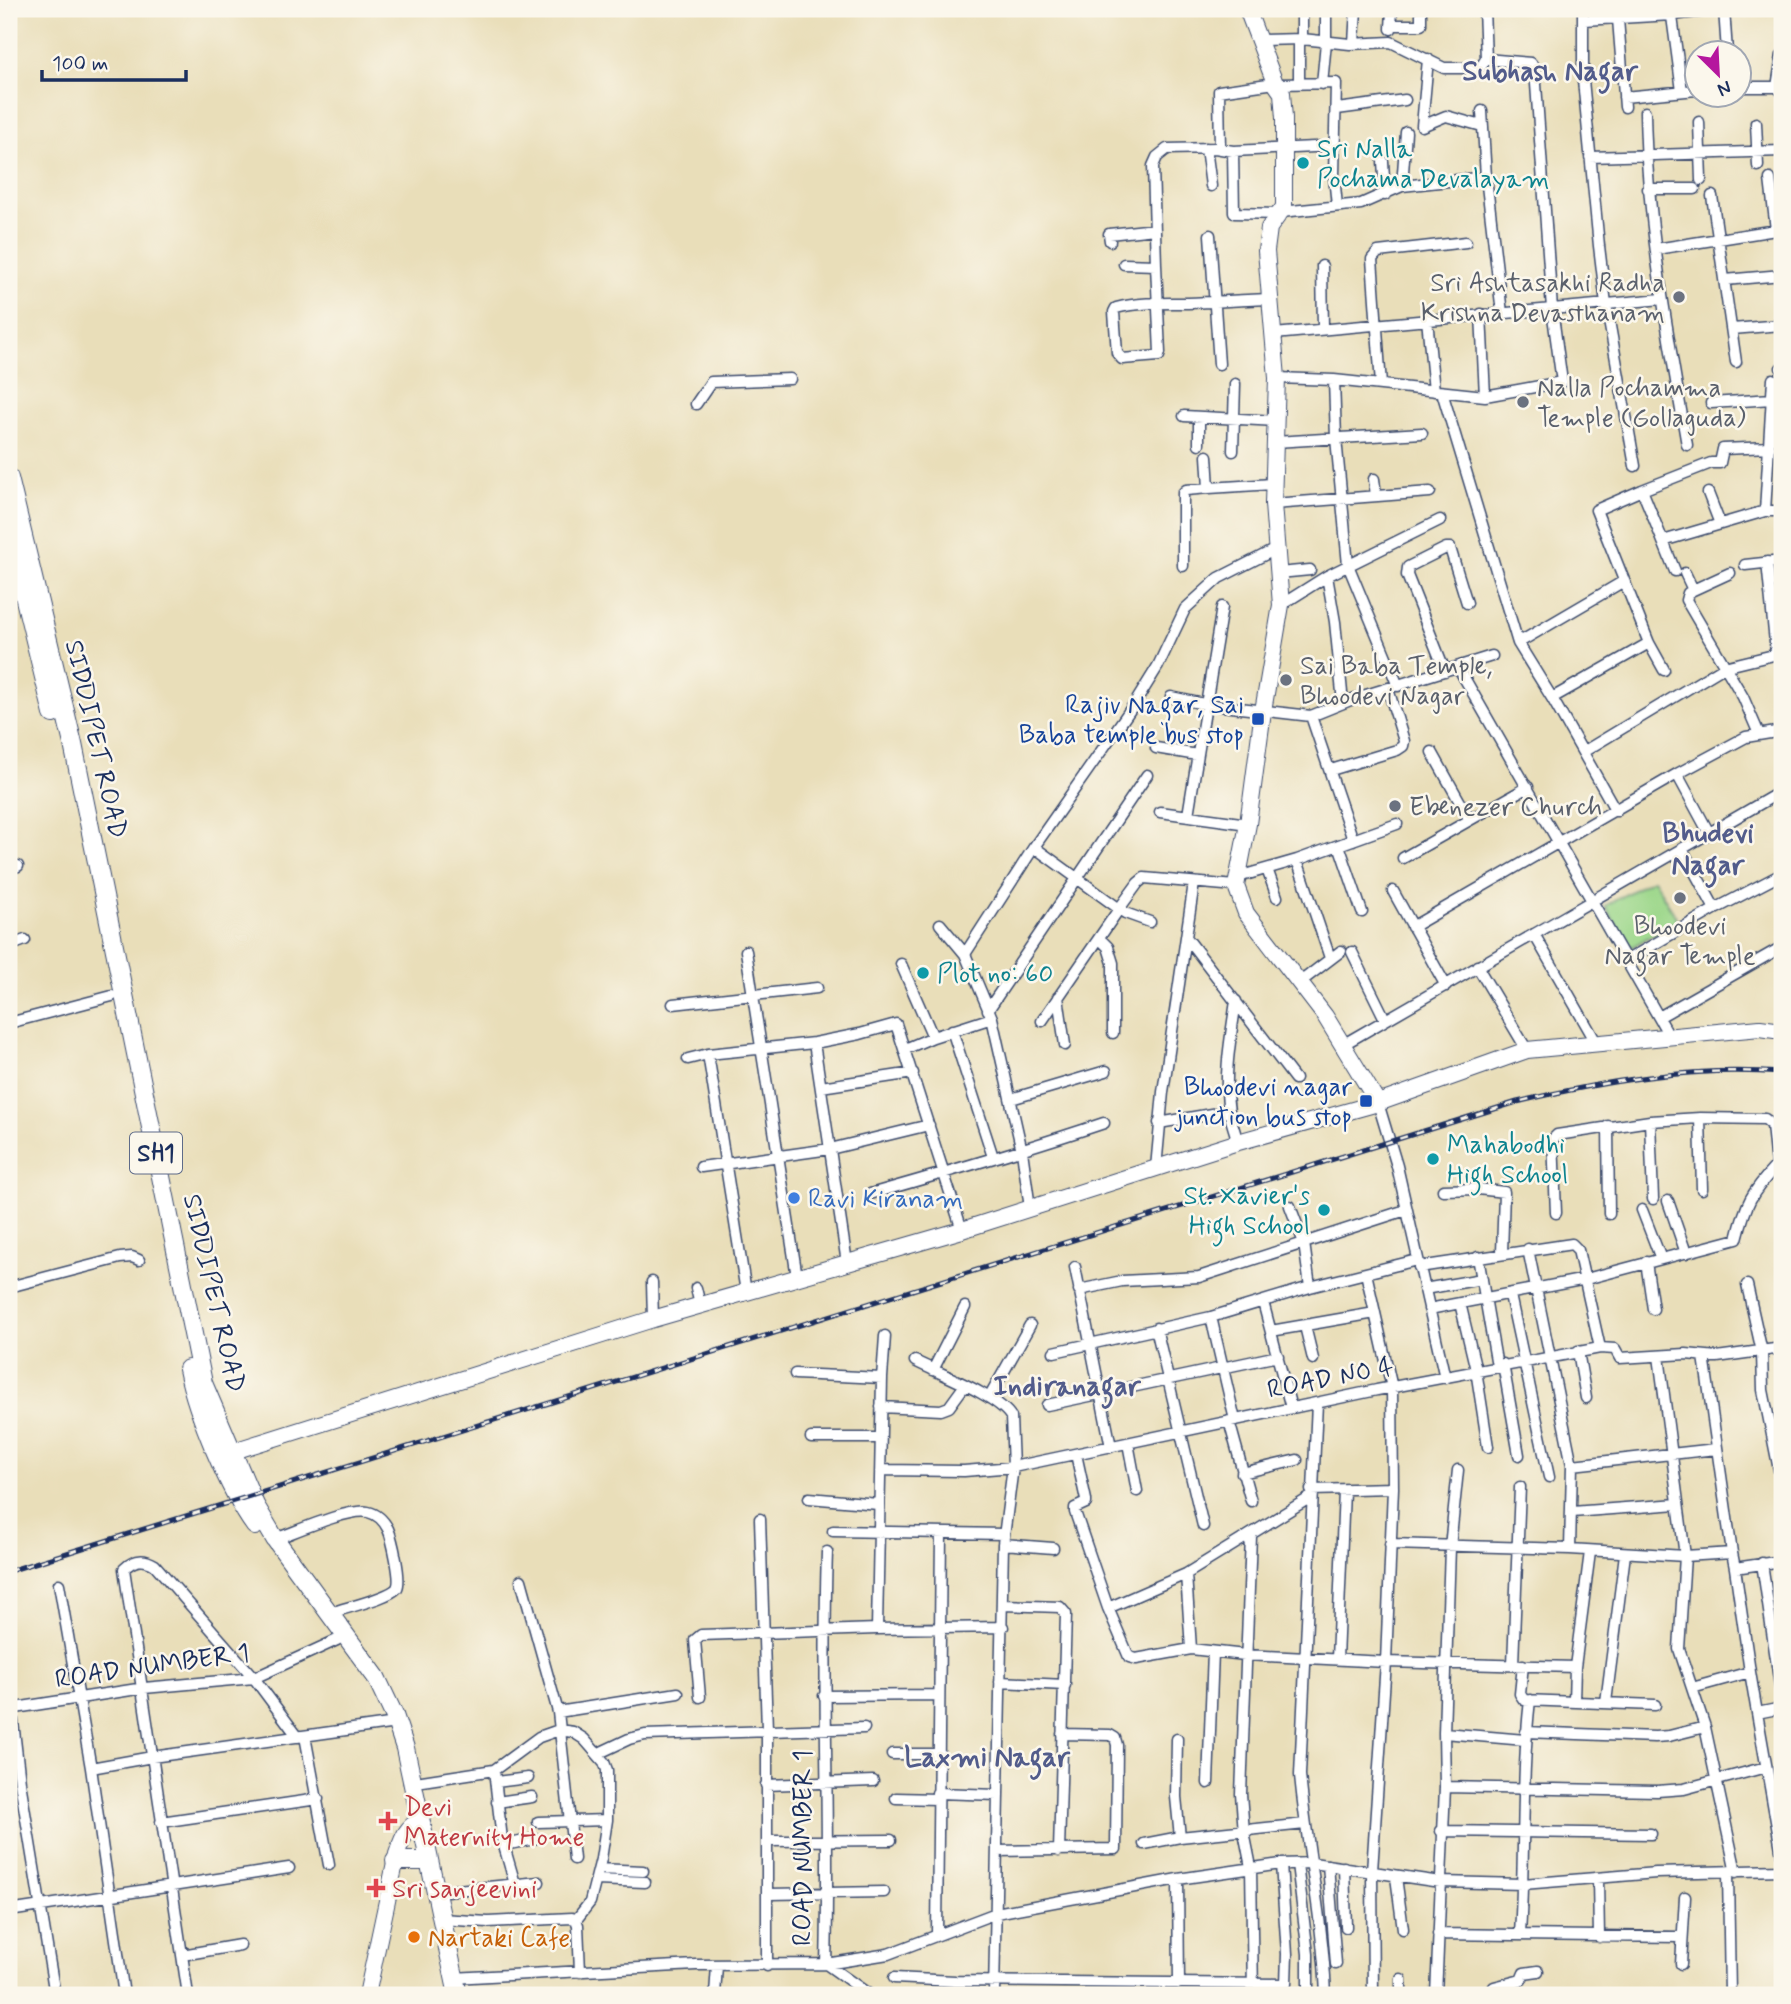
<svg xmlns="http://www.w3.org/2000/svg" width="1791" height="2004" font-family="Mynerve,sans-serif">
<rect width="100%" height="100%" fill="#fbf7ec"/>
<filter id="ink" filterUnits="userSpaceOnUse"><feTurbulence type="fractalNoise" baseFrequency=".0143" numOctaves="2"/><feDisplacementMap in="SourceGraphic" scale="14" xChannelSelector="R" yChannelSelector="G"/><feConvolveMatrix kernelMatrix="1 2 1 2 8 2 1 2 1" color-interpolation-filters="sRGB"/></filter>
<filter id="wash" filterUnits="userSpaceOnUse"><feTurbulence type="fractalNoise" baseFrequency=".00686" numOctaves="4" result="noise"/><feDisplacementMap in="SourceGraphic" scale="28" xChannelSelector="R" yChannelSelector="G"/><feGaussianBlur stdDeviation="1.57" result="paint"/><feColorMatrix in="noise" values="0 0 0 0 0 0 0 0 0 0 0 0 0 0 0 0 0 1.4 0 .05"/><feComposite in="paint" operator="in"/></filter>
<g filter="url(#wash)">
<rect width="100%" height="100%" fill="#e9deb9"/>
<path fill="#9cd78a" stroke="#5c8374" stroke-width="2" d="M1653,879L1678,920L1630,948L1605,906Z"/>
</g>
<g filter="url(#ink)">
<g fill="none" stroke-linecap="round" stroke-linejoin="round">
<g stroke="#3a496c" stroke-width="13">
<path id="street" d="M1302,9V39
M1484,9L1486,59
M1583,9V80L1599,246L1606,304L1635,466
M1671,9L1682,91
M1724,9L1727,52
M1618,19L1625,107
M1584,20L1672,15L1724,9
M1391,25H1421V9
M1391,29L1392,9
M1261,40L1302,39L1350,44L1391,42L1444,68H1480L1486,59L1531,63L1535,70L1552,309L1562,382L1485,396L1334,380L1277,378
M1354,43L1356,9
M1428,59L1422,126L1446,116L1482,126
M1277,84L1336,83L1334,176L1337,206
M1299,84V39
M1322,84L1326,42V9
M1738,87H1777L1782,92
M1777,87L1782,55
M1624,97L1696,90
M1337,109L1405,100
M1482,111L1486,177L1502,313
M1645,112C1647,225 1668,334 1687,445
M1699,122L1701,180
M1756,123L1758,166
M1206,148L1211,186
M1220,149L1219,91L1275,83
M1233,151L1234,213L1279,214
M1590,157L1782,151
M1383,161L1385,195
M1770,179L1776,230
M1402,186L1406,132
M1648,189H1695
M1712,196L1736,362
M1281,212L1361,204L1402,186L1486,177
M1210,235L1219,364
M1110,241L1109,234L1155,229
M1656,249L1782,229
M1124,264L1156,265L1153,166L1157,157L1167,149L1215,148L1233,151L1335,146
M1156,265L1160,353L1159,356L1122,359L1117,353L1114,312L1116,308C1139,302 1164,303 1188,303C1215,302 1243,300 1271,299
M1322,266L1323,328
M1725,280L1782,275
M1481,314L1485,396
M1427,319L1434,391
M1732,329L1782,325
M1274,334L1662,299
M1781,368H1782
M1334,380L1336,438L1348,565L1398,686
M1381,385L1372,259L1378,252L1466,242
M1442,392L1518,643
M1711,403L1772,399
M696,404L711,382L790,379
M1184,416L1277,421
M1275,442L1422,433
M1199,444V417
M1233,451L1235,384
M1207,456L1209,488L1273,484
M1374,479L1376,496
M1642,490L1596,510L1649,643L1664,670
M1708,493L1720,524
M1273,504L1430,492
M1765,511L1773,379
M1663,541L1765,511H1782
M1767,562L1776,653
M1745,565L1782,561
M1183,566V493L1186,490L1209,488
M1675,571L1642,490L1711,463H1720L1723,449L1770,447
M1279,573L1310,570
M1685,573L1693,590
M1730,573L1693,590L1688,593L1686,600L1743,697L1759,734
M1327,576L1335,622L1343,703
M1281,605L1327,576L1440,520
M1458,667L1670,1037
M1445,671L1407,575L1408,567L1446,548H1450L1467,603
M1171,697L1204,704L1311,716L1353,699L1492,656
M1552,698L1649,643
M1311,716L1353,840
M1156,748L1197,755
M1432,752L1470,820
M1583,752L1724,667L1782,653
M1331,770L1397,750L1403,746L1404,741L1388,689
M1677,774L1709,833
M1779,793L1782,813
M1616,811L1552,698L1518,643L1624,581
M1160,812L1248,824
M1188,815L1222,607
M1339,845L1362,912
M1034,847L1125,913L1150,922
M1682,849L1715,909
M1403,858L1528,787
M1297,860L1330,958
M9,869L18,866
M1267,869L1277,897
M1238,877L1297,860L1397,824
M1393,891L1446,986
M940,924L965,954L992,1018L1022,1151L1030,1208
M1412,927L1677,774L1746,737L1782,731
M1534,934L1596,1042
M1186,937L1295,1079
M1099,938L1108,947L1113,963V1033
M9,946L25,940
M746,951L797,1277
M1352,952L1385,1019
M965,954L1034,847L1137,700L1158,666L1185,609L1219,578L1276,549
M1627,960L1715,909L1782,874
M901,964L933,1037
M1477,966L1527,1050
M1299,983L1341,951
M1058,997L1065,1045
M1236,1001C1231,1036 1223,1076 1229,1111C1231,1121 1235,1132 1238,1142
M673,1004L817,988
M988,1010L1147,775
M1659,1017L1782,947
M1042,1021L1119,909L1138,883L1144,878L1236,886
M9,1023L112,996
M952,1030L993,1157
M814,1043L847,1263
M1344,1044L1782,791
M905,1049L933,1037L992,1018
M708,1054L746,1292
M688,1059L708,1054L814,1043L860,1034L896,1024L962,1230
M821,1087L913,1073
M1011,1099L1106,1071
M1378,1103L1397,1166L1445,1378
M1700,1118L1702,1189
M1650,1121L1653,1199
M1159,1123L1229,1111
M1608,1126L1609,1214
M701,1167L830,1149L929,1125
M1156,1168L1163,1092L1194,883
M1443,1190L1478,1189L1504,1192L1502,1253
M870,1194C948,1172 1027,1149 1104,1123
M1668,1201L1686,1253
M1290,1206L1304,1243L1310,1287
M1642,1210L1661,1259
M1556,1213L1553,1139L1557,1135L1650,1121L1700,1118L1765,1119L1772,1125L1776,1166L1782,1167
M1528,1249L1572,1465L1570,1549
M1478,1257L1497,1366
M1646,1262L1653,1309
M1075,1267L1111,1447
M1419,1267L1572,1244L1578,1250L1600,1348
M1366,1273L1392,1388L1393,1488L1386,1662L1372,1871L1373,1995
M652,1282L653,1319
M1747,1285L1762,1352L1763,1390L1782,1485
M9,1287L120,1258L132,1257L139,1260
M696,1288L700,1305
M1424,1289L1482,1279
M1079,1290L1122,1281L1199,1277L1406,1210
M1510,1295L1549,1477
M1263,1302L1291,1408
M1460,1303L1476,1370L1488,1447
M1429,1309L1586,1279L1737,1239C1746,1203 1751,1193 1776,1166
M1211,1317L1235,1420
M1305,1326L1313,1359
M1156,1328L1203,1526
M1271,1331L1375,1313
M1578,1351L1586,1398
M1054,1352L1211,1317L1310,1287L1417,1260
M1659,1356L1685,1556L1679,1649L1705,1727L1736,1872
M1704,1356L1732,1553
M915,1361C938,1373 999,1396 1011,1417L1013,1467L1003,1544L994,1995
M1503,1364L1519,1455
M933,1370L965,1307
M795,1374L882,1378
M989,1398L1030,1325
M1317,1403L1300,1775C1307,1849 1323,1921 1326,1995
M1047,1405L1278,1356
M881,1407L941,1410L949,1407L965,1385
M1229,1421L1251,1501
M811,1438H881
M1128,1443L1137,1491
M1076,1454L1086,1500V1503L1075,1508V1512L1108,1608L1129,1657L1136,1659L1191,1649L1245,1655L1386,1662L1575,1667
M1572,1465L1716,1449
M882,1470L964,1471L1013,1467L1377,1390L1600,1348L1615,1349L1620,1358L1686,1354L1717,1357L1782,1348
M1242,1473L1297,1460
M1311,1490L1393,1488
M809,1498L878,1504
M1572,1512L1678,1504
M760,1519L767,1730V1966
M833,1531L1004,1534
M1251,1536L1241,1794L1244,1832L1251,1867L1253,1995
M275,1539C295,1532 349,1508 368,1512C377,1514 384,1521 388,1529C392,1538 402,1580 397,1588C389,1598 344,1608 331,1613
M1003,1544L1053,1548
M1390,1544L1570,1549L1685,1556L1732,1553L1735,1568L1782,1561
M827,1552C822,1689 830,1827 826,1964L870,1995
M1762,1563L1782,1700
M1186,1574L1191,1649
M521,1580L558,1712L574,1859
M59,1584L91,1768L124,1995
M1003,1605L1060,1607L1066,1614L1059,1851
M1108,1608L1186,1574L1311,1497
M877,1629L882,1378L885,1336
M1337,1659L1344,1491
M1513,1664L1520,1487
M1523,1665L1520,1694L1524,1700L1655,1705
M1750,1672L1757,1713
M1000,1682L1065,1685
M9,1687L20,1782L55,1995
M1692,1688L1750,1672L1735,1568
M824,1696L939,1695
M700,1697L695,1640L701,1635L877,1629L1003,1627
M1574,1701L1575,1667L1590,1552
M1606,1702L1625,1554
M1782,1708L1757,1713L1782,1855
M9,1709L144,1688L254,1678L337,1640
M558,1712L678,1693
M1526,1732L1655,1737L1669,1736L1705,1727
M1444,1733L1525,1740
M305,1736L329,1865
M1177,1739L1176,1797L1180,1837
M597,1754L629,1739L645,1735L864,1728
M892,1754H937
M91,1768L152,1757L389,1724
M494,1770L502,1839L515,1884
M496,1782L528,1778
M409,1783L494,1770L539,1737L559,1730L573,1732L584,1739L604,1762L607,1770V1820L601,1859L590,1902L576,1920
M1208,1783L1213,1652
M766,1785L873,1781
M1445,1787L1657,1791L1684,1789L1766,1767
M937,1793L998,1795
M896,1798L937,1799
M497,1802L532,1797
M161,1822L318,1799
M538,1822L607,1820
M1441,1831L1651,1834
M767,1841L891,1840
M1144,1844L1180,1837L1305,1824
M505,1845L534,1839
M997,1851L1116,1849L1117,1745L1115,1738L1110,1735L1062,1734
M1297,1864L1308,1954V1995
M1328,1865L1336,1964
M1344,1867L1346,1927
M599,1869L643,1871
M1728,1872L1730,1995
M1396,1877L1403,1929
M1178,1879L1179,1984
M1598,1879L1599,1937
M596,1880L645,1882
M436,1892L539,1882
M769,1894L884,1892
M9,1911L289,1868
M441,1919L488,1922L572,1918L576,1920L578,1925L580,1972
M1438,1934L1681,1937
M1520,1934C1525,1856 1521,1778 1530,1700
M937,1935L941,1533
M182,1955L240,1945
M1681,1964L1685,1897
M453,1978L696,1965L826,1964L888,1954L996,1913L1178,1879L1281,1864L1313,1863L1440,1882L1523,1884L1656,1873L1782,1870
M894,1978L955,1981L1286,1984L1287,1954L1281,1864
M188,1995L124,1569C134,1559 144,1558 155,1565L254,1678L298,1737
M715,1995L717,1965
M1401,1995V1979
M1436,1995L1445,1787L1444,1733L1450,1547L1458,1470
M1490,1995L1494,1987L1521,1980L1524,1973L1538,1971
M1626,1995H1642"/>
</g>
<g stroke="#3a496c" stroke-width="18">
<path id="secondary" d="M1247,9L1275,83L1282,93L1284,118V207L1269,228L1266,251L1277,378L1273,504L1281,605L1263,711L1248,824L1236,886L1246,913L1325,1016L1378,1103
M221,1455L653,1319L962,1230L1238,1142L1378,1103L1527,1050L1760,1028L1782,1031
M367,1995L397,1854C402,1840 406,1826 421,1820"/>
</g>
<g stroke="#3a496c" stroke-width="20">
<path id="primary" d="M9,478L73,744L203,1383L255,1505L275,1539L376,1677L394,1715L405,1748L458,1995
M9,534L53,714
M188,1369C197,1413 229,1490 255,1526
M395,1861H421"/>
</g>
<use href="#street" stroke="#fff" stroke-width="10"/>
<use href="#secondary" stroke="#fff" stroke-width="16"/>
<use href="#primary" stroke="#fff" stroke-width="18"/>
<g stroke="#1b2f5e" stroke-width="5">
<path id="rail" d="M9,1571L1517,1102C1604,1081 1693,1066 1782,1073"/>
</g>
<use href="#rail" stroke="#fbf7ec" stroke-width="2.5" stroke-dasharray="8" stroke-linecap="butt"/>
</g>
</g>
<g fill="#0f9aa8" stroke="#fbf7ec" stroke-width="2.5">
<circle cx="1303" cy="163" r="7"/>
<circle cx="923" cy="973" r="7"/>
<circle cx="1433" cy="1159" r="7"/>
<circle cx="1324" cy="1210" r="7"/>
</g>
<g fill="#6b7280" stroke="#fbf7ec" stroke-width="2.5">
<circle cx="1679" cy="297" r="7"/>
<circle cx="1523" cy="402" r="7"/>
<circle cx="1286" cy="680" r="7"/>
<circle cx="1395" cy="806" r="7"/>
<circle cx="1680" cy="898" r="7"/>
</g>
<g fill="#1a4fb4" stroke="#fbf7ec" stroke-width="2.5">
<rect x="1251" y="712" width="14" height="14" rx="3.5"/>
<rect x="1359" y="1094" width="14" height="14" rx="3.5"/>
</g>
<circle fill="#3f7fe0" stroke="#fbf7ec" stroke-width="2.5" cx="794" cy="1198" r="7"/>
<g fill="#e0444e" stroke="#fbf7ec" stroke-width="2.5">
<path d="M384.5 1810.5h7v7h7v7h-7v7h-7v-7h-7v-7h7z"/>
<path d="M372.5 1877.5h7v7h7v7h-7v7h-7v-7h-7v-7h7z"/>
</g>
<circle fill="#e8710a" stroke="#fbf7ec" stroke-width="2.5" cx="414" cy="1937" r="7"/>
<g text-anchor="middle" stroke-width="5" stroke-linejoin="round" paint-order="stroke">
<rect fill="#fbf7ec" stroke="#5e6b89" stroke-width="2" x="130" y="1132.5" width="52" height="41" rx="5"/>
<g font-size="24" font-weight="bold" fill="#1b2f5e">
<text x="156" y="1161">SH1</text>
</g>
<g font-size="26" fill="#0d838f" stroke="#fbf7ec" text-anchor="start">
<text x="1317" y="157">Sri Nalla<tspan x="1317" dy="30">Pochama Devalayam</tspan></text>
<text x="937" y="982">Plot no: 60</text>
<text x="1447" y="1153">Mahabodhi<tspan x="1447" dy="30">High School</tspan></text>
<text x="1310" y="1204" text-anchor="end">St. Xavier's<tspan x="1310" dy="30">High School</tspan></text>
</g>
<g font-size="26" fill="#5b616d" stroke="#fbf7ec" text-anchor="start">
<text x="1665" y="291" text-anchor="end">Sri Ashtasakhi Radha<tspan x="1665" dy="30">Krishna Devasthanam</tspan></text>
<text x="1537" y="396">Nalla Pochamma<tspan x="1537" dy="30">Temple (Gollaguda)</tspan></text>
<text x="1300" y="674">Sai Baba Temple,<tspan x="1300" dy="30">Bhoodevi Nagar</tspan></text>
<text x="1409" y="815">Ebenezer Church</text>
<text x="1680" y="934" text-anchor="middle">Bhoodevi<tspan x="1680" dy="30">Nagar Temple</tspan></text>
</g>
<g font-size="26" fill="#164399" stroke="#fbf7ec" text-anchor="end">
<text x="1244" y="713">Rajiv Nagar, Sai<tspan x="1244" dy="30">Baba temple bus stop</tspan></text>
<text x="1352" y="1095">Bhoodevi nagar<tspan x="1352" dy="30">junction bus stop</tspan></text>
</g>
<g font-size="26" fill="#1b2f5e" stroke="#fbf7ec">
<text transform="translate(97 739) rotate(77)" y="9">SIDDIPET ROAD</text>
<text transform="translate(215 1293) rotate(77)" y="9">SIDDIPET ROAD</text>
<text transform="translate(1330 1377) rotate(-11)" y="9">ROAD NO 4</text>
<text transform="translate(152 1665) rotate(-8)" y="9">ROAD NUMBER 1</text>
<text transform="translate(802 1848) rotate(-90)" y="9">ROAD NUMBER 1</text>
</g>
<g font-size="26" fill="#366cbe" stroke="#fbf7ec" text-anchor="start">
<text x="808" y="1207">Ravi Kiranam</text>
</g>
<g font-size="26" fill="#be3a42" stroke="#fbf7ec" text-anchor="start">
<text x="404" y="1815">Devi<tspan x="404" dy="30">Maternity Home</tspan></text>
<text x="392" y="1897">Sri sanjeevini</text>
</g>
<g font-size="26" fill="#c56008" stroke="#fbf7ec" text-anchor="start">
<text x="428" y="1946">Nartaki Cafe</text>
</g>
<g font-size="28" font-weight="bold" fill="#525c8b" stroke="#fbf7ec">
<text x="1550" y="80">Subhash Nagar</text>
<text x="1708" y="842">Bhudevi<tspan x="1708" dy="32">Nagar</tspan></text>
<text x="1067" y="1395">Indiranagar</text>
<text x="987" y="1766">Laxmi Nagar</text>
</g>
</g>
<rect width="1791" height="2004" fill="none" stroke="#fbf7ec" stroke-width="35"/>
<g transform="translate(1718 74) rotate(156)"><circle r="33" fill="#fbf7ec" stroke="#a1a7b3" stroke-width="2"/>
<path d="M0-5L12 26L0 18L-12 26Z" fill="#b5179e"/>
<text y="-10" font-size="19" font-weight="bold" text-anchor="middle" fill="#1b2f5e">N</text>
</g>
<path d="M42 70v10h144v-10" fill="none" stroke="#1b2f5e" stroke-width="3.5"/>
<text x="52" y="70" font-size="21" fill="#1b2f5e" stroke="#fbf7ec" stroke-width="5" paint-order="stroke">100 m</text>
</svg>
